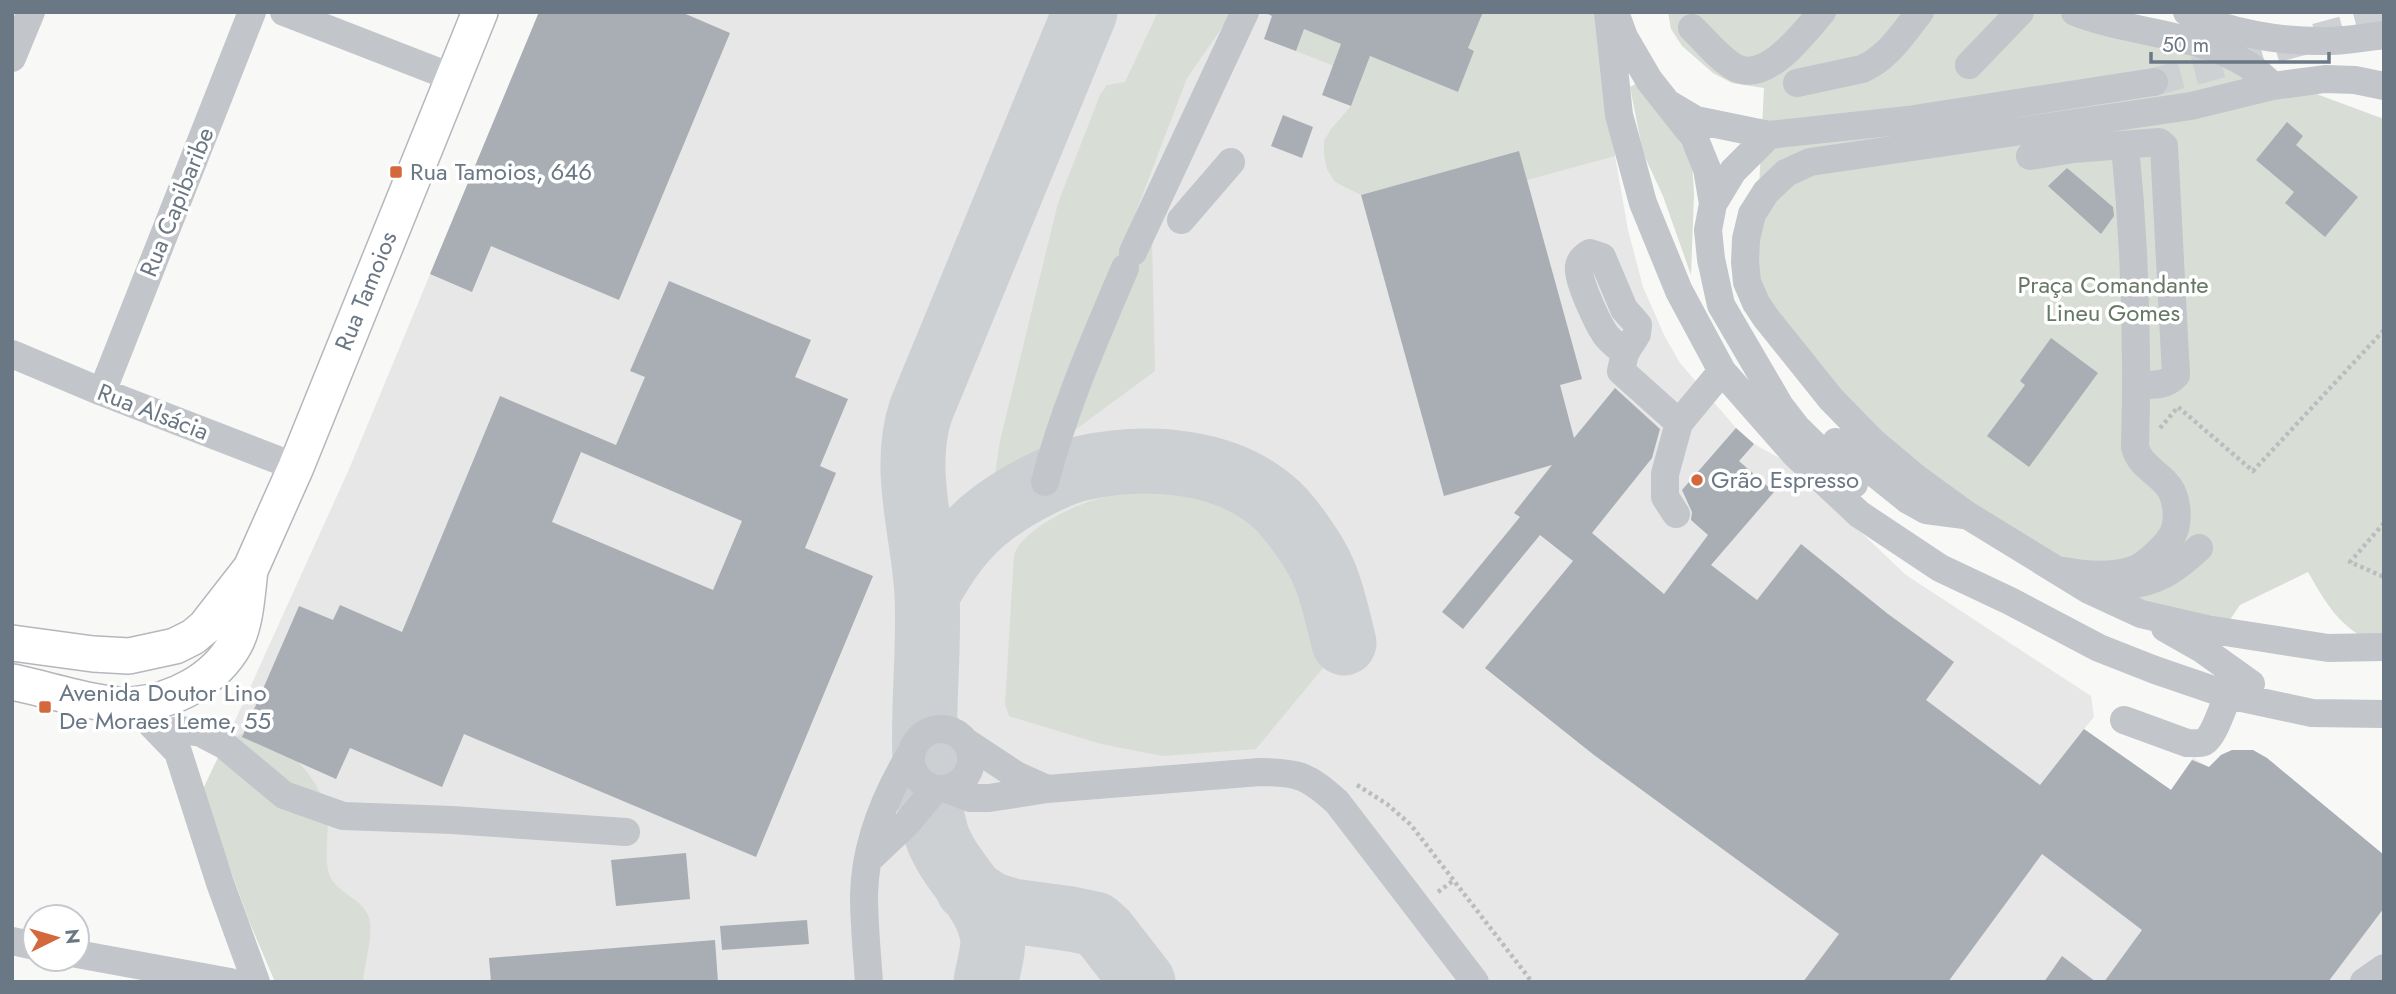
<svg xmlns="http://www.w3.org/2000/svg" width="2396" height="994" font-family="Jost,sans-serif">
<rect width="100%" height="100%" fill="#f8f8f6"/>
<path fill="#e6e7e6" d="M539,12H1595L1615,156L1628,230L1643,287L1665,337L1680,363L1736,428L1754,444L1787,462L1906,575L2091,696L2094,717L2084,729L2171,790L2193,758L2209,767L2221,755L2232,750H2253L2267,758L2384,855V982H275L224,745L350,467Z"/>
<path fill="#d8ddd6" d="M1158,12H1233L1187,78L1130,228L1038,456L1024,468L995,484L994,481L1000,441L1058,203L1100,95L1107,85L1125,82Z
M1310,12L1318,35L1458,92L1474,51L1379,12H1595L1615,156L1527,180L1519,151L1361,195L1335,182L1327,169L1324,154V141L1331,129L1351,106L1362,77L1296,51Z
M1668,12H2095L2384,119V649C2341,628 2331,612 2308,572L2240,605L2212,646L2010,555L1753,310L1764,88L1732,83L1713,73L1682,46L1671,29Z
M1641,81L1692,161L1694,194L1691,275L1663,196L1643,153L1630,87Z
M1148,241L1152,242L1155,371L1075,430L1087,386Z
M1144,491L1198,498L1234,510L1256,526L1289,566L1303,597L1323,668L1256,749L1163,756L1101,744L1009,716L1005,704L1014,556C1020,531 1071,507 1094,500C1110,495 1127,493 1144,491Z
M241,734C276,741 300,757 317,787C322,797 328,807 328,817C328,835 325,853 328,871C334,894 362,896 369,918C374,936 364,964 363,982H275L249,921L202,791L224,745Z"/>
<g fill="none" stroke-linecap="round" stroke-linejoin="round">
<path stroke="#cdd0d2" stroke-width="65" d="M927,595C945,563 963,535 993,513C1016,496 1055,474 1083,468C1148,454 1228,459 1278,506C1293,521 1315,552 1323,571C1333,593 1338,619 1344,643
M968,889L990,904L1012,911L1071,919L1095,924L1105,933L1143,982
M986,982C988,968 995,948 992,934C985,896 948,871 936,833C914,755 931,674 927,594C924,534 901,469 921,410L1085,12"/>
</g>
<path fill="#a8aeb4" fill-rule="evenodd" d="M539,12H681L730,33L619,300L491,246L472,292L430,274Z
M1264,12H1483L1468,48L1474,51L1458,92L1370,56L1351,106L1322,95L1341,44L1304,29L1296,51L1264,39L1272,16Z
M1283,115L1313,127L1302,158L1271,146Z
M2287,122L2303,136L2296,145L2358,197L2325,237L2285,203L2294,192L2256,160Z
M1519,151L1582,379L1560,385L1574,438L1615,388L1660,429L1652,458L1592,533L1664,594L1708,535L1691,520L1692,512L1682,490L1736,428L1754,444L1739,461L1774,492L1711,565L1757,600L1801,544L1888,614L1954,662L1926,700L2040,785L2084,729L2171,790L2192,760L2209,767L2221,755L2232,750H2253L2267,758L2384,855V908L2328,982H2104L2142,930L2042,854L1948,982H1803L1839,934L1594,755L1485,668L1573,561L1540,535L1463,629L1442,612L1520,517L1514,513L1552,465L1444,496L1361,195Z
M2067,168L2113,207L2114,216L2101,234L2048,186Z
M669,281L811,340L795,377L848,399L820,466L836,473L805,548L873,576L756,857L464,734L442,787L350,748L336,779L242,737L299,606L333,620L340,605L402,632L500,396L616,445L645,377L630,371ZM581,452L742,521L713,590L552,522Z
M2051,338L2098,373L2029,467L1987,436L2025,385L2020,381Z
M686,853L690,899L616,906L611,860Z
M807,920L809,944L722,950L720,926Z
M715,940L718,982H491L489,958Z
M2062,956L2096,982H2044Z"/>
<g fill="none" stroke-linecap="round" stroke-linejoin="round">
<path stroke="#cdd1d4" stroke-width="28" stroke-dasharray="28 14" stroke-linecap="butt" d="M2154,82L2384,19"/>
<g stroke="#b4b7bb" stroke-width="38">
<path id="major" d="M12,643L93,654L129,656L175,646L193,637L205,627L251,568L296,467L480,12
M12,682C44,688 104,708 133,705C174,701 215,680 235,644C246,623 247,594 250,570"/>
</g>
<path stroke="#babdbf" stroke-width="4.5" stroke-dasharray="3.5 3.5" stroke-linecap="butt" d="M2160,428L2178,407L2253,471L2384,330
M2384,523L2350,562L2384,577
M1357,785L1387,804L1411,825L1532,982
M1438,892L1454,880"/>
<path stroke="#c2c5c9" stroke-width="28" d="M284,12L454,78
M1608,12L1619,115L1643,203L1679,291L1722,371L1795,454L1859,514L1940,568L2010,601L2099,648L2155,670L2228,695L2312,713L2384,714
M2075,12C2131,34 2196,32 2248,65C2257,71 2265,79 2273,86
M2187,12C2228,34 2283,42 2330,41C2348,41 2366,37 2384,35
M1616,15L1624,37L1649,80L1694,137L1707,169L1713,204
M1692,28C1705,40 1720,60 1736,68C1768,83 1804,32 1822,12
M12,58L31,12
M1969,65L2020,12
M1797,83L1862,69C1888,58 1903,33 1920,12
M2384,86L2355,80L2325,79L2273,86L2191,106L1810,162L1786,173L1766,192L1752,214L1746,239L1745,262L1747,282L1756,303L1766,318L1831,399L1873,442L1916,478L1967,515L2089,590L2141,614L2206,629L2328,648L2384,647
M1669,104L1696,120L1769,135L1908,120L2154,82
M1769,135L1733,171L1713,204L1708,230L1711,259L1721,305L1780,406L1797,428L1854,484
M2030,156L2074,149L2159,142L2164,146L2176,375C2165,387 2152,385 2136,384
M1181,220L1231,162
M1133,252L1245,12
M1625,353L1637,334L1638,325L1624,309L1602,257L1590,253C1583,257 1578,262 1579,271C1580,285 1597,322 1605,334C1610,341 1618,347 1625,353L1621,371L1679,423
M12,354L102,392L296,467
M102,392L252,12
M1836,442L1908,500L1926,510L1964,515
M1045,482C1064,408 1095,339 1125,268
M1676,514L1665,497V474L1679,423L1722,371
M2064,571C2085,575 2112,577 2133,570C2146,566 2171,542 2175,529C2178,518 2177,503 2172,492C2163,474 2140,468 2135,447C2138,346 2135,247 2125,146
M2123,586C2158,582 2174,571 2199,548
M2165,628L2202,649L2251,684
M2124,720L2187,743C2192,743 2199,744 2204,742C2214,736 2223,707 2228,695
M152,725L178,752L220,883L256,982
M911 759a30 30 0 1 1 60 0a30 30 0 1 1-60 0Z
M160,733L182,730L201,733L224,745L284,795L343,816L452,820L626,832
M966,742L1016,775L1047,789
M947,789L970,798H989L1047,789L1260,772C1299,772 1308,776 1337,802L1475,982
M869,859L907,823L935,789
M12,941L35,946
M77,954L230,982
M869,982C867,953 864,924 864,895C865,844 885,796 911,753
M2364,982L2384,968"/>
<use href="#major" stroke="#fff" stroke-width="35"/>
</g>
<g fill="#d2683c" stroke="#fff" stroke-width="2.5">
<rect x="389" y="165" width="14" height="14" rx="3.5"/>
<circle cx="1697" cy="480" r="7"/>
<rect x="38" y="700" width="14" height="14" rx="3.5"/>
</g>
<g text-anchor="middle" stroke-width="7" stroke-linejoin="round" paint-order="stroke">
<g font-size="24" fill="#6a7784" stroke="#fff" text-anchor="start">
<text x="410" y="180">Rua Tamoios, 646</text>
<text x="1711" y="488">Grão Espresso</text>
<text x="59" y="701">Avenida Doutor Lino<tspan x="59" dy="28">De Moraes Leme, 55</tspan></text>
</g>
<g font-size="24" fill="#6a7784" stroke="#fff">
<text transform="translate(177 202) rotate(-68)" y="8">Rua Capibaribe</text>
<text transform="translate(366 291) rotate(-68)" y="8">Rua Tamoios</text>
<text transform="translate(153 412) rotate(21)" y="8">Rua Alsácia</text>
</g>
<g font-size="24" fill="#667765" stroke="#fff">
<text x="2113" y="293">Praça Comandante<tspan x="2113" dy="28">Lineu Gomes</tspan></text>
</g>
</g>
<rect width="2396" height="994" fill="none" stroke="#6a7784" stroke-width="28"/>
<g transform="translate(56 938) rotate(85)"><circle r="33" fill="#ffffff" stroke="#c3c9ce" stroke-width="2"/>
<path d="M0-5L12 26L0 18L-12 26Z" fill="#d2683c"/>
<text y="-10" font-size="19" font-weight="bold" text-anchor="middle" fill="#6a7784">N</text>
</g>
<path d="M2151 52v10h178v-10" fill="none" stroke="#6a7784" stroke-width="3.5"/>
<text x="2162" y="52" font-size="21" fill="#6a7784" stroke="#ffffff" stroke-width="5" paint-order="stroke">50 m</text>
</svg>
